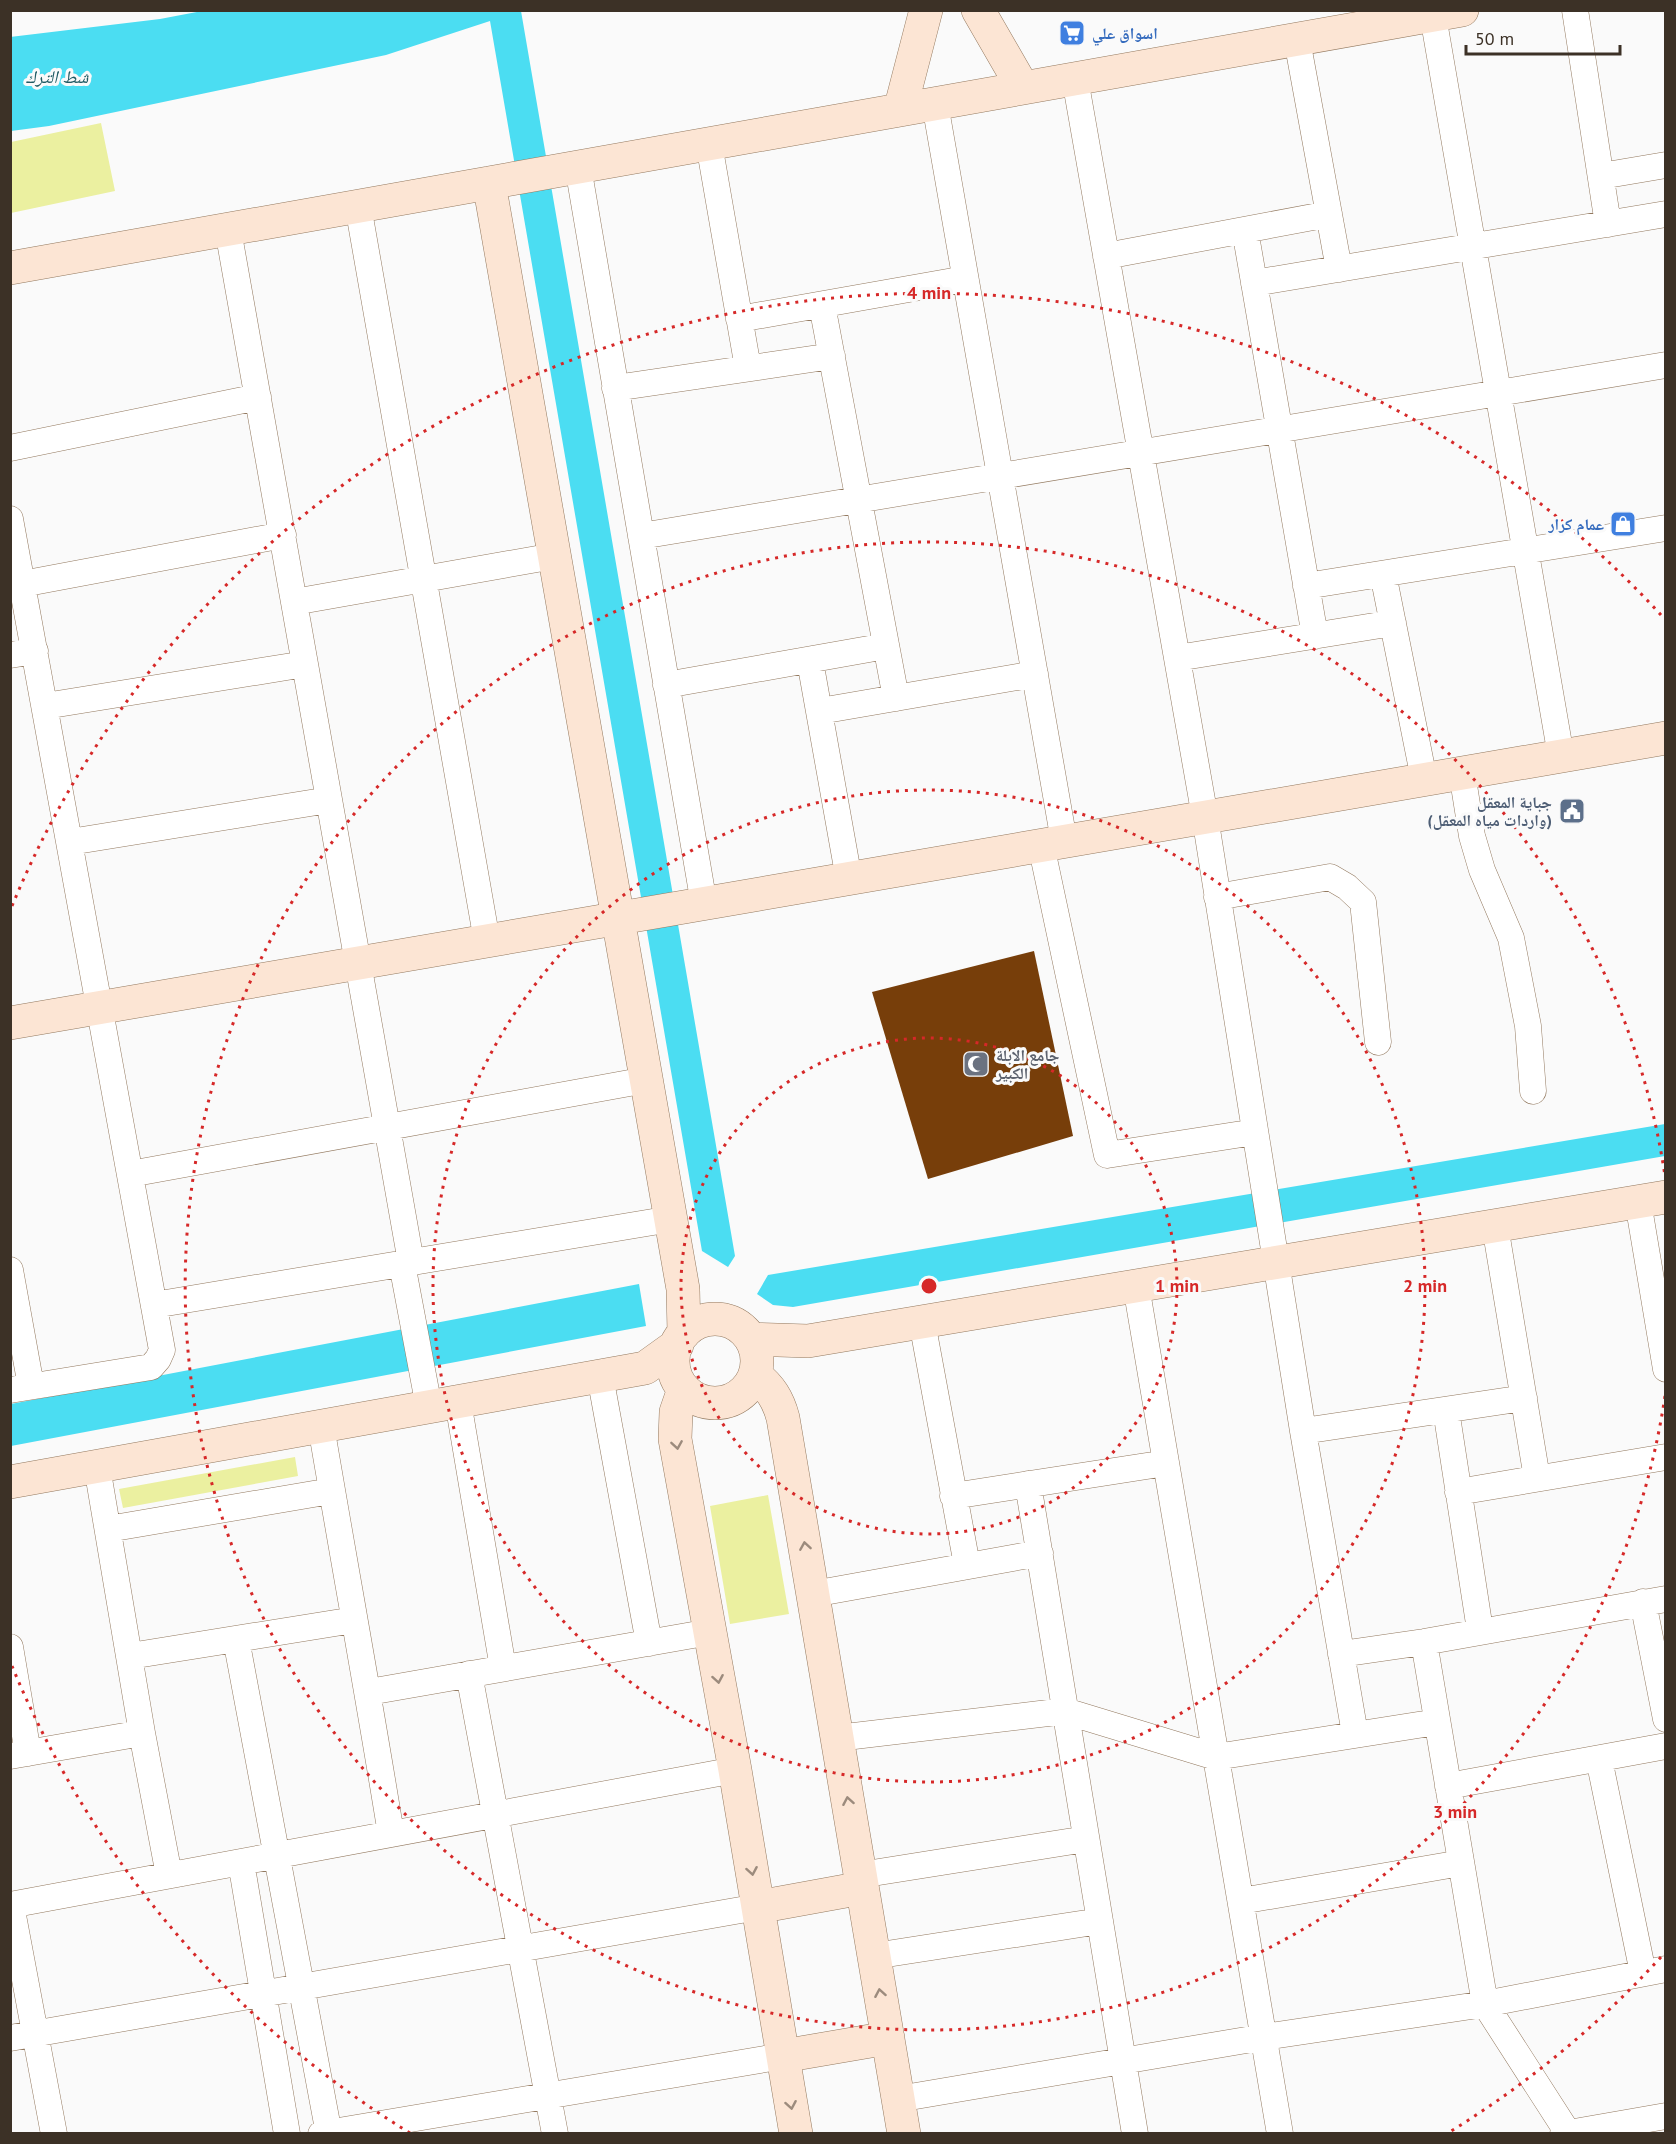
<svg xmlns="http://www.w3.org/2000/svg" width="1676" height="2144" font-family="'PT Sans','Noto Naskh Arabic',sans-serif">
<rect width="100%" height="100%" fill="#fafafa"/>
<path fill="#ebf0a0" d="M101,123L115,191L11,213V142Z
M295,1457L298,1476L123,1508L119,1489Z
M768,1495L789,1614L730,1624L710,1506Z"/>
<path fill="#4bddf2" d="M202,11H521L735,1256L728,1267L702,1251L490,21L386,55L49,126L11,131L10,37L160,19Z
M1665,1124V1156L793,1307L773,1305L757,1294L768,1275Z
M639,1284L646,1326L11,1446V1404Z"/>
<path fill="#773e0a" d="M1034,951L1073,1136L928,1179L872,992Z"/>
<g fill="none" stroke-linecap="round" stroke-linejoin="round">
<g stroke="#93795f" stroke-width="27">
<path id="street" d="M1575,10L1608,224
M1433,16L1561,756
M1297,40L1339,269
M1075,79L1205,817L1303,1431L1355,1734
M935,104L1064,841
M709,144L748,368
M578,167L704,904
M1601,176L1666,165
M358,206L487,941
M228,230L411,1262
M1245,230L1315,636
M1106,256L1329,214
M1254,283L1666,214
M822,305L896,698
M739,319L965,279
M615,388L832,356
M10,448L258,397
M10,519L162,1350L158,1359L151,1367L10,1390
M641,536L1666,365
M1383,574L1424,779
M22,584L283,535
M1306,586L1666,528
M294,602L554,556
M10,655L35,651
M1177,658L1393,623
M810,661L849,879
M666,685L886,646
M45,706L305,664
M820,711L1035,674
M1462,773L1472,836L1482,870L1511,938L1528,1026L1533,1091
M70,842L329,800
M1041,845L1107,1155L1255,1132
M1217,897L1330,877L1347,887L1363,902L1378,1042
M130,1174L646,1080
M1638,1202L1666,1369
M1495,1226L1537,1478
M402,1264L429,1407
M10,1270L31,1386
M1136,1286L1280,2134
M154,1305L671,1219
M922,1322L967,1565
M600,1376L649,1643
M458,1402L503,1668
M1446,1410L1480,1630
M321,1426C344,1562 369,1698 391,1834
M1303,1431L1524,1398
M97,1467L142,1733L169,1875
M1028,1484L1135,2134
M1458,1492L1666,1457
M953,1496L1166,1463
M108,1529L331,1491
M813,1594L1040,1553
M1643,1602L1666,1719
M236,1639L329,2134
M1424,1642L1485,2004L1568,2133
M10,1647L28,1753
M1341,1654L1424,1642L1666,1599
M130,1656L354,1620
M469,1674L555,2134
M369,1692L710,1632
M837,1738L1065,1711L1216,1757L1437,1722
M10,1756L142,1733
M1599,1759L1643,1973
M1448,1786L1666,1746
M241,1862L287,2134
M860,1875L1086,1839
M1241,1901L1461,1863
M10,1905L735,1770
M11,1905L54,2134
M874,1956L1100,1921
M10,2038L758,1907
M898,2099L1264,2037L1485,2004L1666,1969
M321,2134L783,2056
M1563,2134L1666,2116"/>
</g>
<g stroke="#93795f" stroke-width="34">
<path id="secondary" d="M978,10L1023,88
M900,110L926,10
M489,183L683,1289L684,1333
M10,268L1462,10
M10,1023L1666,738
M673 1361a42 42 0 1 1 84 0a42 42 0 1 1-84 0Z
M751,1339L808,1341L1666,1197
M755,1375C770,1387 778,1399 783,1418L904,2134
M684,1389L676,1412L675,1439L735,1770L796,2134
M10,1482L645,1368L677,1345
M758,1907L862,1888
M783,2056L888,2038"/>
</g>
<use href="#street" stroke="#fff" stroke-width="26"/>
<use href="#secondary" stroke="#fce5d4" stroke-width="33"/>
</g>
<defs><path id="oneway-chevron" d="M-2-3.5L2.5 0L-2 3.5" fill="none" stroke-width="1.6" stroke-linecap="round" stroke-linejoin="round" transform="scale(1.5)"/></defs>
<g stroke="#9c8b7d">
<use href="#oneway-chevron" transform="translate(677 1445) rotate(81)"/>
<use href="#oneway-chevron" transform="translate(805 1546) rotate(-99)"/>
<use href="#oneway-chevron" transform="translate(718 1679) rotate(80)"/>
<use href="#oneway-chevron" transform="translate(848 1801) rotate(-100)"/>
<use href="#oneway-chevron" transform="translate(752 1871) rotate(80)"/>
<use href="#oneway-chevron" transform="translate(880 1993) rotate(-100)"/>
<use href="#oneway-chevron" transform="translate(791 2105) rotate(80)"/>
</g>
<g fill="none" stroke="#d62828" stroke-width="3" stroke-dasharray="3 6">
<circle cx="929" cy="1286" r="248"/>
<circle cx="929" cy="1286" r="496"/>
<path d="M1665 1396A744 744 0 1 1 1665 1176"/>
<path d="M1661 1957A993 993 0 0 1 1448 2133M410 2133A993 993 0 0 1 12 1666M12 906A993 993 0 0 1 1661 615"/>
</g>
<defs>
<g id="supermarket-square" transform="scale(1.35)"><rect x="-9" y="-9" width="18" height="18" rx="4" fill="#3f7fe0" stroke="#fafafa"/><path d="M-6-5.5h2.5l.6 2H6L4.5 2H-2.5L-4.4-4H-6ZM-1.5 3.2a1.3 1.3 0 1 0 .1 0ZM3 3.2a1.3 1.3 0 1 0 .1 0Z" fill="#fff"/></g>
<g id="shop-square" transform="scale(1.35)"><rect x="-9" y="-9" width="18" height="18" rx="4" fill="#3f7fe0" stroke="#fafafa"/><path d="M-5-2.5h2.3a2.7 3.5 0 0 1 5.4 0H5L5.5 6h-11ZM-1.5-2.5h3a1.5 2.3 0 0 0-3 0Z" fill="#fff"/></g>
<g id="civic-square" transform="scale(1.35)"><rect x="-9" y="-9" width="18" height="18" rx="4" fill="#5c6f8a" stroke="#fafafa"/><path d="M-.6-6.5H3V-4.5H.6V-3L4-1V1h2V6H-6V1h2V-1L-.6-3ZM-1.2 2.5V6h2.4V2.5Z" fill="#fff"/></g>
<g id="mosque-square" transform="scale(1.35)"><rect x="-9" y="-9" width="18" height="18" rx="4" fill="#6b7280" stroke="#fafafa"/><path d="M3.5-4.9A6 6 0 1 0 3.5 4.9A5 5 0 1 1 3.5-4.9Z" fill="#fff"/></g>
</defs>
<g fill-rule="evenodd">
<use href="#supermarket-square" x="1072" y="33"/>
<use href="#shop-square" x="1623" y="524"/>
<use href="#civic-square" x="1572" y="811"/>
<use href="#mosque-square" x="976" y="1064"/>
</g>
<g text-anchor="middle" stroke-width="6" stroke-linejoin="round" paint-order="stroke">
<g font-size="16" font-weight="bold" fill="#366cbe" stroke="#fafafa" text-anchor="start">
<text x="1092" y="39">اسواق علي</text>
<text x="1604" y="530" text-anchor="end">عمام كرار</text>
</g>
<g font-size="16" font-weight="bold" fill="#4e5e75" stroke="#fafafa" text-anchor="end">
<text x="1552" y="808">جباية المعقل<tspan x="1552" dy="18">(واردات مياه المعقل)</tspan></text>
</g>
<g font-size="16" font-weight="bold" fill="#5b616d" stroke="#fafafa" text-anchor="start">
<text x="996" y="1061">جامع الابلة<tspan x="996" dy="18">الكبير</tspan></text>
</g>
<g font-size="18" font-style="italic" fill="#205b64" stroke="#fafafa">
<text x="57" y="83">شط الترك</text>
</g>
</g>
<circle cx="929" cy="1286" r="9" fill="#d62828" stroke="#fafafa" stroke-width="3"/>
<g font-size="18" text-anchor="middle" font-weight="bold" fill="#d62828" stroke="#fafafa" stroke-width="6" stroke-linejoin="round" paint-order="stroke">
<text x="929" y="299">4 min</text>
<text x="1177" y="1292">1 min</text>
<text x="1425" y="1292">2 min</text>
<text x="1455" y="1818">3 min</text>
</g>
<rect width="1676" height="2144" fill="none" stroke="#3c3126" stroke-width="24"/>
<path d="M1466 45v9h154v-9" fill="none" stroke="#3c3126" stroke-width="3"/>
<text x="1475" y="45" font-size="18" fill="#3c3126" stroke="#fafafa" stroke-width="4.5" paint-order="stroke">50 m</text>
</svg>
